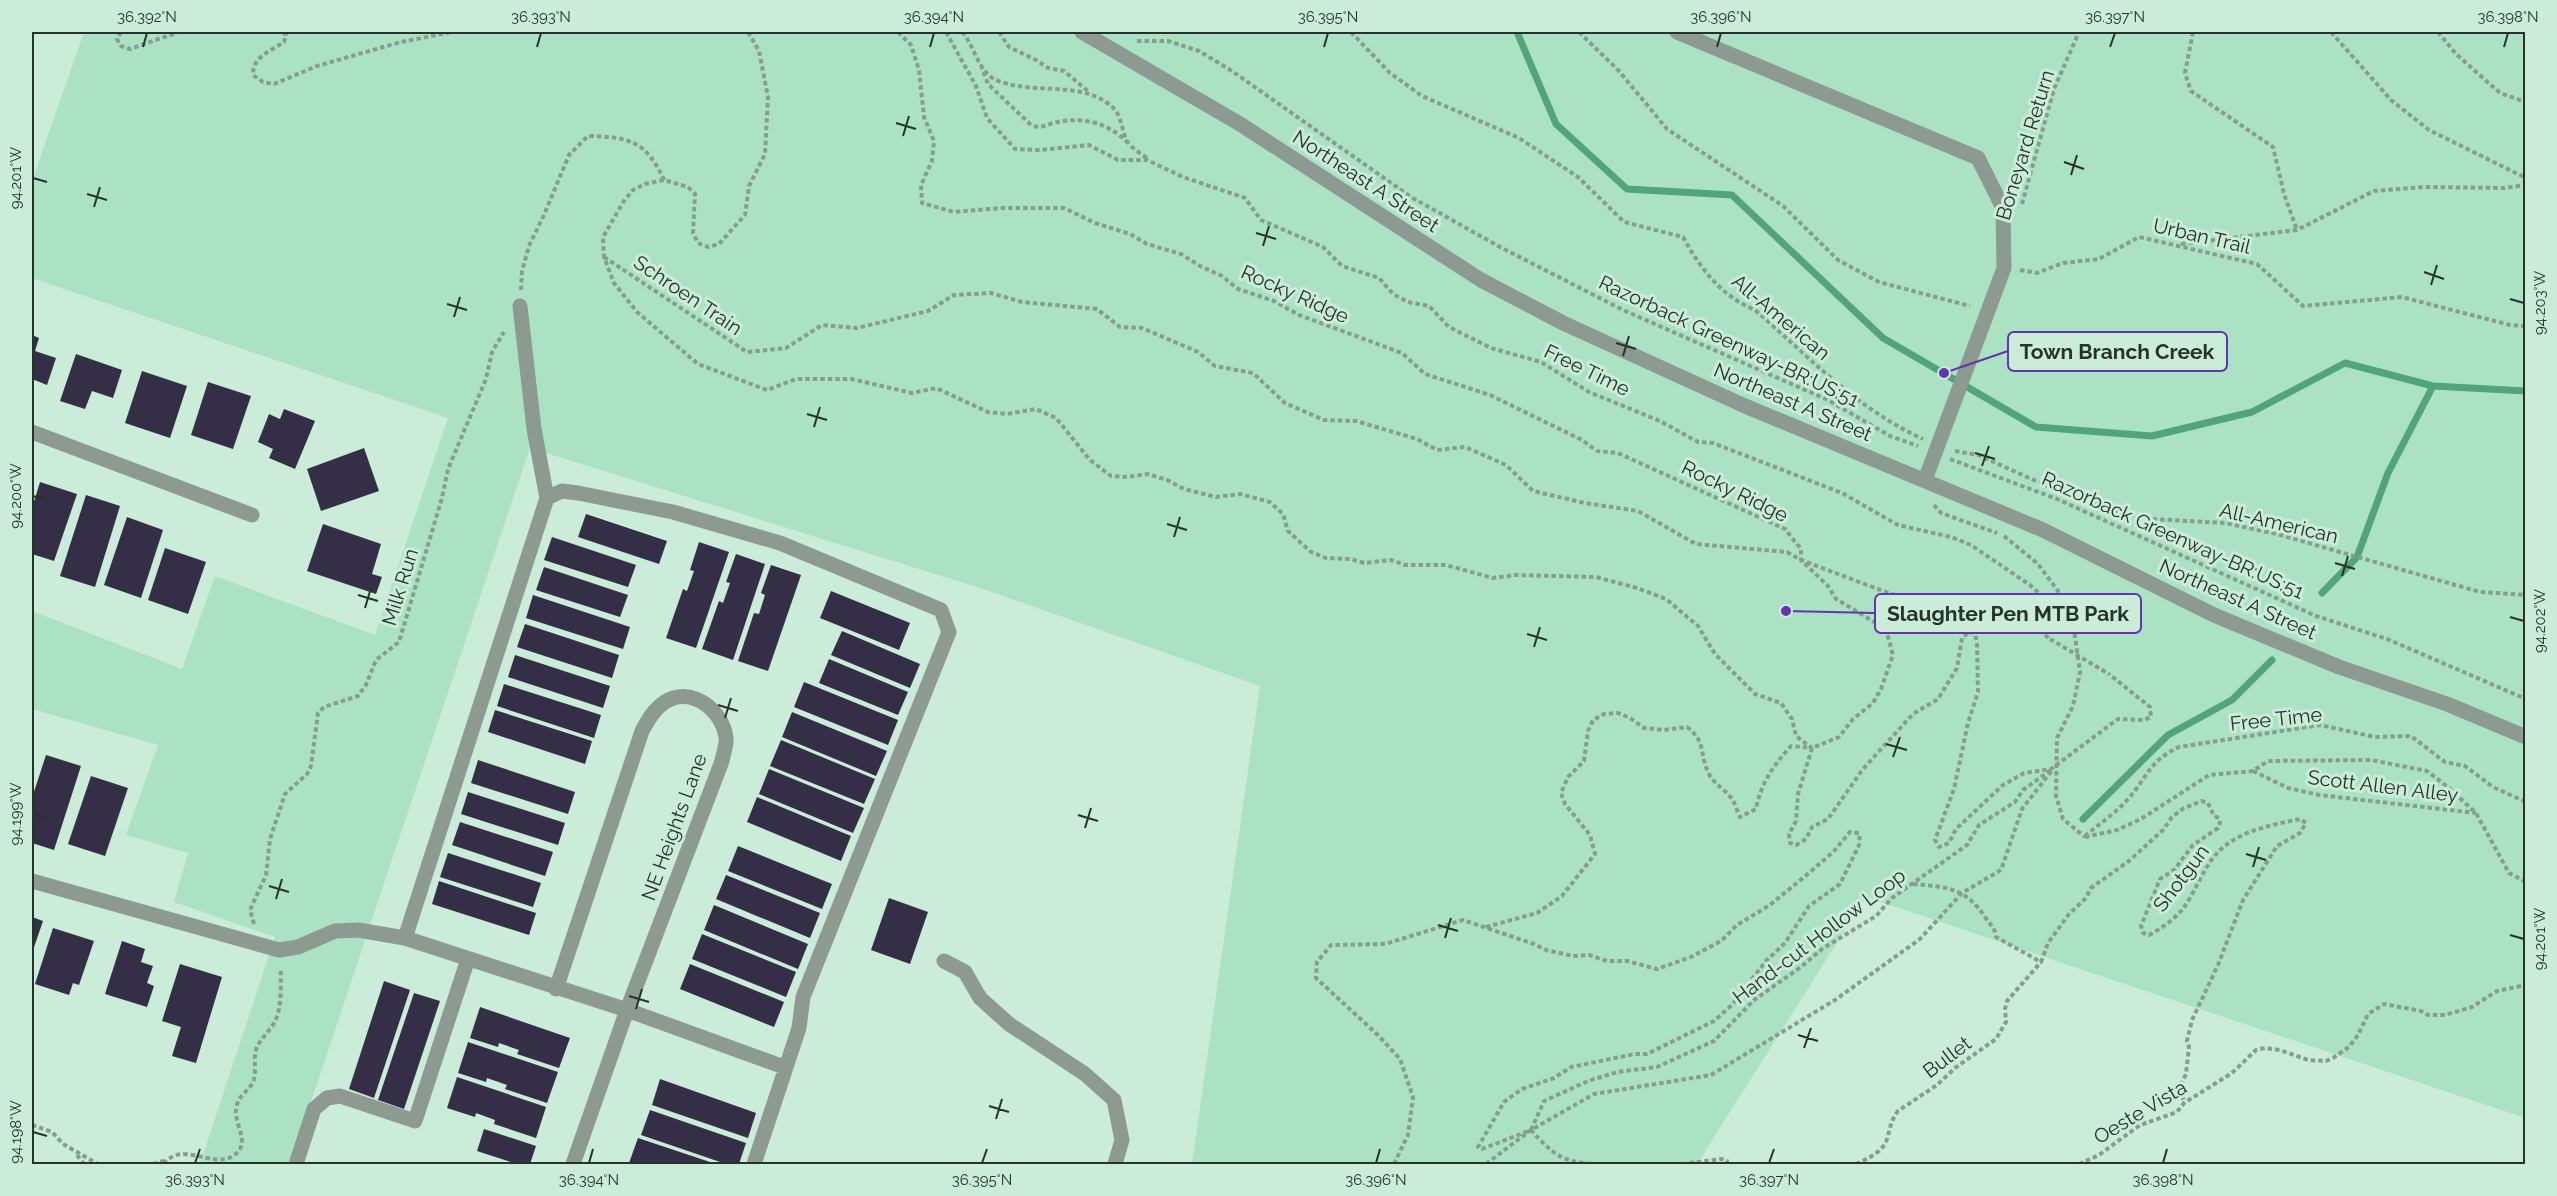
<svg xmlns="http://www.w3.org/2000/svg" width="2557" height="1196" font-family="Raleway,sans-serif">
<rect width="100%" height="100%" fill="#caecd8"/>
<path fill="#ace2c4" d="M84,32H2525V1118L1866,897L1697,1164H1192L1260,686L980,588L530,448L290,1164H200L275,937L174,902L188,853L126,835L158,745L32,709V611L182,669L215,576L375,635L448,418L32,278V181Z"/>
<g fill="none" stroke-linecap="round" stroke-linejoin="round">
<path stroke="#52a47b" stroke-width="7" d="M1517,32L1556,124L1627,189L1732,195L1883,338L2036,427L2152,436L2252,412L2345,363L2433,386L2526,391
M2322,593L2357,557L2388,473L2433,386
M2083,819L2168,735L2232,700L2272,660"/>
</g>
<path fill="#342e46" d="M32,335L39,338L35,351L56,358L47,385L32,379Z
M76,354L122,370L113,398L92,391L85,409L60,401Z
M142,371L187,386L170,438L125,423Z
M208,382L251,396L233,449L191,435Z
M284,409L315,421L295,469L269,458L273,449L258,442L269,414L280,419Z
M364,448L379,491L321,511L307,469Z
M40,482L77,494L54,561L32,554V508Z
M86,495L120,506L95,587L60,576Z
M586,514L667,541L659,564L578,537Z
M127,517L163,530L141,598L104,585Z
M323,524L381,544L372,574L382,577L376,594L307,571Z
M552,537L636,565L628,587L544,560Z
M699,542L729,552L696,648L666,638L683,589L687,591L694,571L690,570Z
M165,548L206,562L188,614L148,600Z
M736,554L765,564L733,660L702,649L719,601L723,603L730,583L726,582Z
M771,565L801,575L768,671L738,661L754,613L759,614L765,595L761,593Z
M544,567L628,595L620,617L536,590Z
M831,591L910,623L899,650L820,618Z
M533,595L630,627L623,649L526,618Z
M525,624L619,655L612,678L517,647Z
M842,631L920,664L910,688L831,655Z
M515,655L610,686L603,708L508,677Z
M829,659L908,692L898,715L819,683Z
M804,682L898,720L888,745L794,707Z
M504,684L601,715L594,738L497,706Z
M495,710L592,741L585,764L488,732Z
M792,712L887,751L876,776L782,737Z
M781,740L875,779L864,804L770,766Z
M46,755L81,766L54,850L32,843V798Z
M478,760L575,792L568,814L471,783Z
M769,769L864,808L853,833L759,794Z
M91,776L128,788L105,856L68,844Z
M468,792L565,823L558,845L461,814Z
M757,797L851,836L841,861L747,822Z
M460,822L553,852L545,876L452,845Z
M738,846L832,884L822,909L728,871Z
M448,853L541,883L533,907L440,877Z
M726,875L820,913L810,938L716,899Z
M439,881L536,913L529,935L432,904Z
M889,898L928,912L910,964L871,950Z
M714,905L808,944L798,969L704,930Z
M32,917L43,921L32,953Z
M53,928L94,941L79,985L73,983L69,995L35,984Z
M702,934L796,972L786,997L692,959Z
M122,941L145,949L141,962L153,966L147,983L154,986L147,1007L105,994Z
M180,964L222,977L196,1063L172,1056L181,1027L162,1021Z
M690,964L784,1002L774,1027L680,989Z
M384,981L410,990L374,1098L349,1089Z
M414,993L440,1001L404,1109L378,1100Z
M480,1007L570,1038L559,1068L517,1054L519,1050L499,1043L498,1047L470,1038Z
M468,1042L558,1072L547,1103L505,1089L507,1085L487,1078L486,1082L458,1073Z
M457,1077L546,1107L536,1138L494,1124L495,1120L476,1113L475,1117L447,1108Z
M660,1079L756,1113L748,1138L652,1105Z
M650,1110L746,1143L739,1164H726L641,1135Z
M484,1129L536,1146L530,1164H517L477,1151Z
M638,1138L716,1164L629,1163Z"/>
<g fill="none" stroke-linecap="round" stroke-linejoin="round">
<path stroke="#859e8f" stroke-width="4" stroke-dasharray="4.5 3" stroke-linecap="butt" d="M121,32L117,39L121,46L130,49L179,32
M283,32L286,35L284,42C271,51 252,57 253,75L263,82L274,84L317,66L401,42L452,32
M748,32L759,51L768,97L765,154L749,186L745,215L719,244L708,247L698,243L693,233L695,194L688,187L664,180L645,184L633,190L624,201L603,237L604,257L614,283L637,312L698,364L767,390L796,379H851L912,393L936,388L988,412L1007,414L1036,409L1056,418L1090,460L1111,476L1127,477L1148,474L1167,480L1184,489L1216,497L1240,494L1270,502L1283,514L1288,531L1311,552L1326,558L1351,559L1364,563L1391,560L1405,565H1446L1493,578L1515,575L1596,577L1637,588L1666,599L1698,626L1715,654L1755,694L1781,703L1792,719L1796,736L1812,748
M898,32L911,45L919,70L924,117L934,141L932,161L921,185L922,203L954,212L1001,208H1064L1095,223L1130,234L1147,244L1181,254L1200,266L1222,276L1238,289L1274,301L1299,315L1402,353L1425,374L1490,395L1582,440L1597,451L1618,453L1785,529L1801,549V560L1828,586L1836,599L1886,629L1893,655L1881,689L1873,703L1853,719L1839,737L1812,748L1798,794L1796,821L1789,834L1790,843L1796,845L1806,839L1812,827L1828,819L1863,769L1913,714L1938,699L1957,668L1962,638L1970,631L1975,635L1977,642L1978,692L1968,723L1954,789L1935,840L1939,847L1949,843L1956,829L2003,785L2024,773L2051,769L2118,719L2144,720L2151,717L2150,707L2109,674
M946,32L976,86L987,118L1015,149L1039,150L1089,145L1118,160H1147L1183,177L1245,198L1261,220L1323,247L1342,266L1379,278L1393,294L1408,302L1429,306L1449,327L1491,348L1541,362L1589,392L1660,421L1698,442L1713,443L1842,493L1898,525L1951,537L1971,545L2030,585L2055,608L2074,630L2080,672L2073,706L2057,738L2056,796L2063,819L2085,837
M962,32C974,45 976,65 991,77C997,82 1006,83 1012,85C1044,92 1082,83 1110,105C1122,114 1121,129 1127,141C1131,148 1142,154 1148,159
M999,32L1009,47L1036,60L1048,68L1064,71L1089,92
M1351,32L1390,73L1422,96L1519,138L1578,177L1624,222L1683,237C1700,268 1721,296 1755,310C1809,357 1857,409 1923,439
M1579,32L1619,71L1667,129L1783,206L1838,260L1879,282L1970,306
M2193,32L2185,73L2191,91L2273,147L2284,194L2297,230
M2331,32L2391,100L2429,130L2526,178
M2438,32L2456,54L2500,93L2526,102
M1137,41H1168L1199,51L1232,71L1411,197L1500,247L1623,310L1828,400L1890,436L1918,446
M981,65L988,84L1031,125C1040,129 1044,126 1053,123C1081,116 1107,122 1127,142
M2022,204L2054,89L2079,32
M2181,244L2297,230L2374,191L2424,187L2505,188L2526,185
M604,257L747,352L786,348L822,325L857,328L928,311L954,295L991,293L1022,302L1097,309L1120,327L1142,328L1198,352L1215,366L1253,373L1285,403L1324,420L1356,421L1417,439L1437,450L1465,447L1506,465L1533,491L1585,503L1638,511L1696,544L1787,552L1801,560L1891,594L1926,601L1946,609L1977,615L1995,610L2021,615L2050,639
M2020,270L2037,273L2063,263L2099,259L2139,237L2257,264L2303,306L2402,297L2510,325L2526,326
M521,290L522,271L529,246L544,215L569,155L588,136C630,137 646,141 664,180
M1955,451L1978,455L2065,494L2118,512L2153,519L2225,523L2277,534L2480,592L2526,595
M1950,459L2057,499L2316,616L2387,639L2526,699
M1934,505L1941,513L1997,533
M2004,536L2038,564L2058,591L2056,607
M2253,771L2288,788L2319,795L2476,813
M2085,836C2099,824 2116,813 2128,799C2149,775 2148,762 2179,747L2320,725L2375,737L2411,736L2445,762L2465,766L2493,787L2526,802
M2085,837L2117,830L2141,819L2209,775L2253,771L2268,761L2371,760L2427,771L2449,788L2476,813L2509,873L2526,882
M1913,884C1946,887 1965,887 1985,917C1990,925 1995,927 1996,937L2041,962L2048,943L2069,914L2086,898L2091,888L2129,861L2163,830L2172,817L2184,808L2202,801L2208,803L2214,816L2219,818L2220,823L2218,828L2193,845L2174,870L2160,879L2141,926L2143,933L2149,935C2161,929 2173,920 2182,910C2196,892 2203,867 2219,851C2241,830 2272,825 2300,819L2306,823L2300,833L2277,846L2243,900L2218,965L2192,1020L2187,1041L2189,1047L2186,1074L2180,1087L2184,1103
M254,924L250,910L266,875L270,839L285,794L307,774L311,766L318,713L324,707L358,696L366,685L376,660L399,642L442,498L448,469L486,379L492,352L504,332
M1486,927L1537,913L1562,896L1595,854L1590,835L1565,804L1561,793L1568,777L1584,761L1588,731L1593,720L1604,714L1618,713L1630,718L1644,728L1664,730L1687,727C1707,742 1699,755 1709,774C1715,785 1725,789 1732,799C1735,803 1737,811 1740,817L1756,809C1761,783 1773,766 1791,746L1811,748
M32,1125L52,1132L63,1144L98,1164
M1531,1130L1544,1101L1588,1081L1617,1072L1657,1067L1714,1041L1754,1000L1801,967L1822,949L1876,916L1892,898L1967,845L1979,825L2015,802L2023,790L2051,770
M77,1155L84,1164
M153,1164L167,1160
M164,1164C181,1140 213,1169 233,1156C252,1144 234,1125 236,1109C238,1095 248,1092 253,1082C257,1073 253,1060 256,1050C259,1040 269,1032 274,1023C283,1007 280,986 281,968
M1394,1164L1408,1135L1413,1097L1400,1059L1379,1036L1316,978L1317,962L1331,945L1385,944L1463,920L1534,944L1546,950L1573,956L1589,955L1607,961H1627L1657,969L1691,957L1721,941L1737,925L1770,905L1809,873L1834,851L1850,832L1859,833L1860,843L1840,884L1809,906L1785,943L1766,961L1732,1005L1714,1021L1647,1054H1635L1571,1067L1554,1078L1522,1089L1504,1102L1478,1147L1482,1149L1531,1130C1553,1154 1561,1162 1594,1164
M1486,1164L1531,1130L1594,1094L1711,1075L1835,1000L1920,939L1962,893L2001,870L2022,809L2053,769
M1682,1164L1722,1159L1727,1161V1164
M1856,1164C1867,1159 1883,1152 1887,1139C1890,1129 1891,1120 1898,1111L1937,1085L1955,1068L1996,1039L2006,1022L2005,1009L2007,1001L2041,962
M2079,1164L2099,1155L2140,1125L2177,1112L2184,1103L2232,1073L2256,1050L2265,1048L2280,1050L2308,1060L2326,1061L2333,1058L2349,1047L2358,1035L2368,1014L2384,1004L2421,1011L2428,1015H2445L2472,1007L2497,991L2526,985"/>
<path stroke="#8c9a92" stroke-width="15" d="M1082,32L1240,124L1481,280L1563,323L1745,406L2043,530L2214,615L2339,667L2447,704L2526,737
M1677,32L1978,158L2003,208L2004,268L1925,480
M520,306L534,429L547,498
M32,432L252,515
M32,881L279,950L298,947L335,931L358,930L405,938L627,1010L784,1067
M405,938L547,498L562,491L578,493L673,512L780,543L941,610L949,632L803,997L799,1028L754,1164
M944,961L965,972L980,998L1009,1024L1085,1074L1114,1100L1122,1140L1115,1164
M556,989L642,731C648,720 654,709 665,702C692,685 723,711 726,738C727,745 723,754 722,761L627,1010L573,1164
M296,1164L314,1109L327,1098L340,1096L415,1121L468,959"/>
<path stroke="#859e8f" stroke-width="4" stroke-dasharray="4.5 3" stroke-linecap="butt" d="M2050,639L2109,674"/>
</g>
<path fill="none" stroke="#26332c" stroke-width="2" d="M143,47L147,33M537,47L541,33M930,47L934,33M1324,47L1328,33M1717,47L1721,33M2110,47L2115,33M2504,47L2508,33M896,123L916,129M903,136L909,116M2064,162L2084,169M2071,175L2077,155M33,178L47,182M87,194L107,200M94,207L100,187M1256,233L1276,239M1263,246L1269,226M2424,272L2444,279M2431,285L2437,265M2510,299L2524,303M447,304L467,310M454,317L460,297M1616,343L1636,349M1623,356L1629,336M807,414L827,420M814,427L820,407M1975,453L1995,459M1982,466L1989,446M33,496L47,500M1167,524L1187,530M1174,537L1180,517M2335,563L2355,569M2342,576L2348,556M358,595L378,601M365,608L371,588M2510,617L2524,621M1527,634L1547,640M1534,647L1540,627M718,705L738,711M725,718L731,698M1886,744L1907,750M1893,757L1900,737M33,814L47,818M1078,815L1098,821M1085,828L1091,808M2246,854L2266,860M2253,867L2259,847M269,886L289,892M276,899L282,879M1438,925L1458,931M2510,935L2524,939M1445,938L1451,918M629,996L649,1002M636,1009L642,989M1798,1035L1818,1041M1804,1048L1811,1028M989,1106L1009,1112M996,1119L1002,1099M33,1132L47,1136M195,1163L200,1149M589,1163L593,1149M982,1163L987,1149M1376,1163L1380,1149M1769,1163L1774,1149M2163,1163L2167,1149"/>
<g text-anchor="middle" stroke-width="6" stroke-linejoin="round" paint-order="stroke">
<g font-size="20" fill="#26332c" stroke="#caecd8">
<text transform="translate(2025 145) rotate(-73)" y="7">Boneyard Return</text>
<text transform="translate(1366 181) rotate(33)" y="7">Northeast A Street</text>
<text transform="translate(2202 236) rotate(13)" y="7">Urban Trail</text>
<text transform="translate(1295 294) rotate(24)" y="7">Rocky Ridge</text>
<text transform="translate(688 295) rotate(34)" y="7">Schroen Train</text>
<text transform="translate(1781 317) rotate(40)" y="7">All-American</text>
<text transform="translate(1729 341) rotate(25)" y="7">Razorback Greenway-BR:US:51</text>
<text transform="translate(1587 370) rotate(26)" y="7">Free Time</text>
<text transform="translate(1793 402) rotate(23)" y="7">Northeast A Street</text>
<text transform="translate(1735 491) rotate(26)" y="7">Rocky Ridge</text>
<text transform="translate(2279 523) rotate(13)" y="7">All-American</text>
<text transform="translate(2173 535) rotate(24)" y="7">Razorback Greenway-BR:US:51</text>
<text transform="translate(400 587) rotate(-73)" y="7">Milk Run</text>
<text transform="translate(2238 599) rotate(24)" y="7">Northeast A Street</text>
<text transform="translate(2276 719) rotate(-6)" y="7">Free Time</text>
<text transform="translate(2383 786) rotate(7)" y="7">Scott Allen Alley</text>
<text transform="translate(674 827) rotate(-70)" y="7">NE Heights Lane</text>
<text transform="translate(2181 878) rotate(-53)" y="7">Shotgun</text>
<text transform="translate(1819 936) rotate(-37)" y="7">Hand-cut Hollow Loop</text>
<text transform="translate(1947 1057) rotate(-37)" y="7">Bullet</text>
<text transform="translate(2140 1112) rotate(-31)" y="7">Oeste Vista</text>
</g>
</g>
<path fill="none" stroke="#6235ad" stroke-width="2" d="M1944 373L2008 351M1786 611L1875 613"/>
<g fill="#6235ad" stroke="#caecd8" stroke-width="2">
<circle cx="1944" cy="373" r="6"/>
<circle cx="1786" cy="611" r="6"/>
</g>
<g fill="#caecd8" stroke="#6235ad" stroke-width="2">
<rect x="2008" y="332" width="219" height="39" rx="6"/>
<rect x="1875" y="594" width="266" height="39" rx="6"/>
</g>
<g font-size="21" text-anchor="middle" font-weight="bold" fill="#26332c">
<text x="2117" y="359">Town Branch Creek</text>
<text x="2008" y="621">Slaughter Pen MTB Park</text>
</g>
<rect width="2557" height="1196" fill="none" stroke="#caecd8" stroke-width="66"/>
<rect x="33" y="33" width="2491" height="1130" fill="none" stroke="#26332c" stroke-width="2"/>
<g font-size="15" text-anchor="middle" fill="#26332c">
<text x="147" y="22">36.392°N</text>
<text x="541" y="22">36.393°N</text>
<text x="934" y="22">36.394°N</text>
<text x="1328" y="22">36.395°N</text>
<text x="1721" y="22">36.396°N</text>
<text x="2115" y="22">36.397°N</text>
<text x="2508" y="22">36.398°N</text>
<text transform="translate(16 178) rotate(-90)" y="5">94.201°W</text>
<text transform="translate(2540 303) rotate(-90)" y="5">94.203°W</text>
<text transform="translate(16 496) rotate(-90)" y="5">94.200°W</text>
<text transform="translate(2540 621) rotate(-90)" y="5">94.202°W</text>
<text transform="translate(16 814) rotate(-90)" y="5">94.199°W</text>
<text transform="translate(2540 939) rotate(-90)" y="5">94.201°W</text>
<text transform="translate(16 1132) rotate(-90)" y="5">94.198°W</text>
<text x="195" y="1185">36.393°N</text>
<text x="589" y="1185">36.394°N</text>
<text x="982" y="1185">36.395°N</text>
<text x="1376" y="1185">36.396°N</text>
<text x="1769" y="1185">36.397°N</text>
<text x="2163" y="1185">36.398°N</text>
</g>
</svg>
